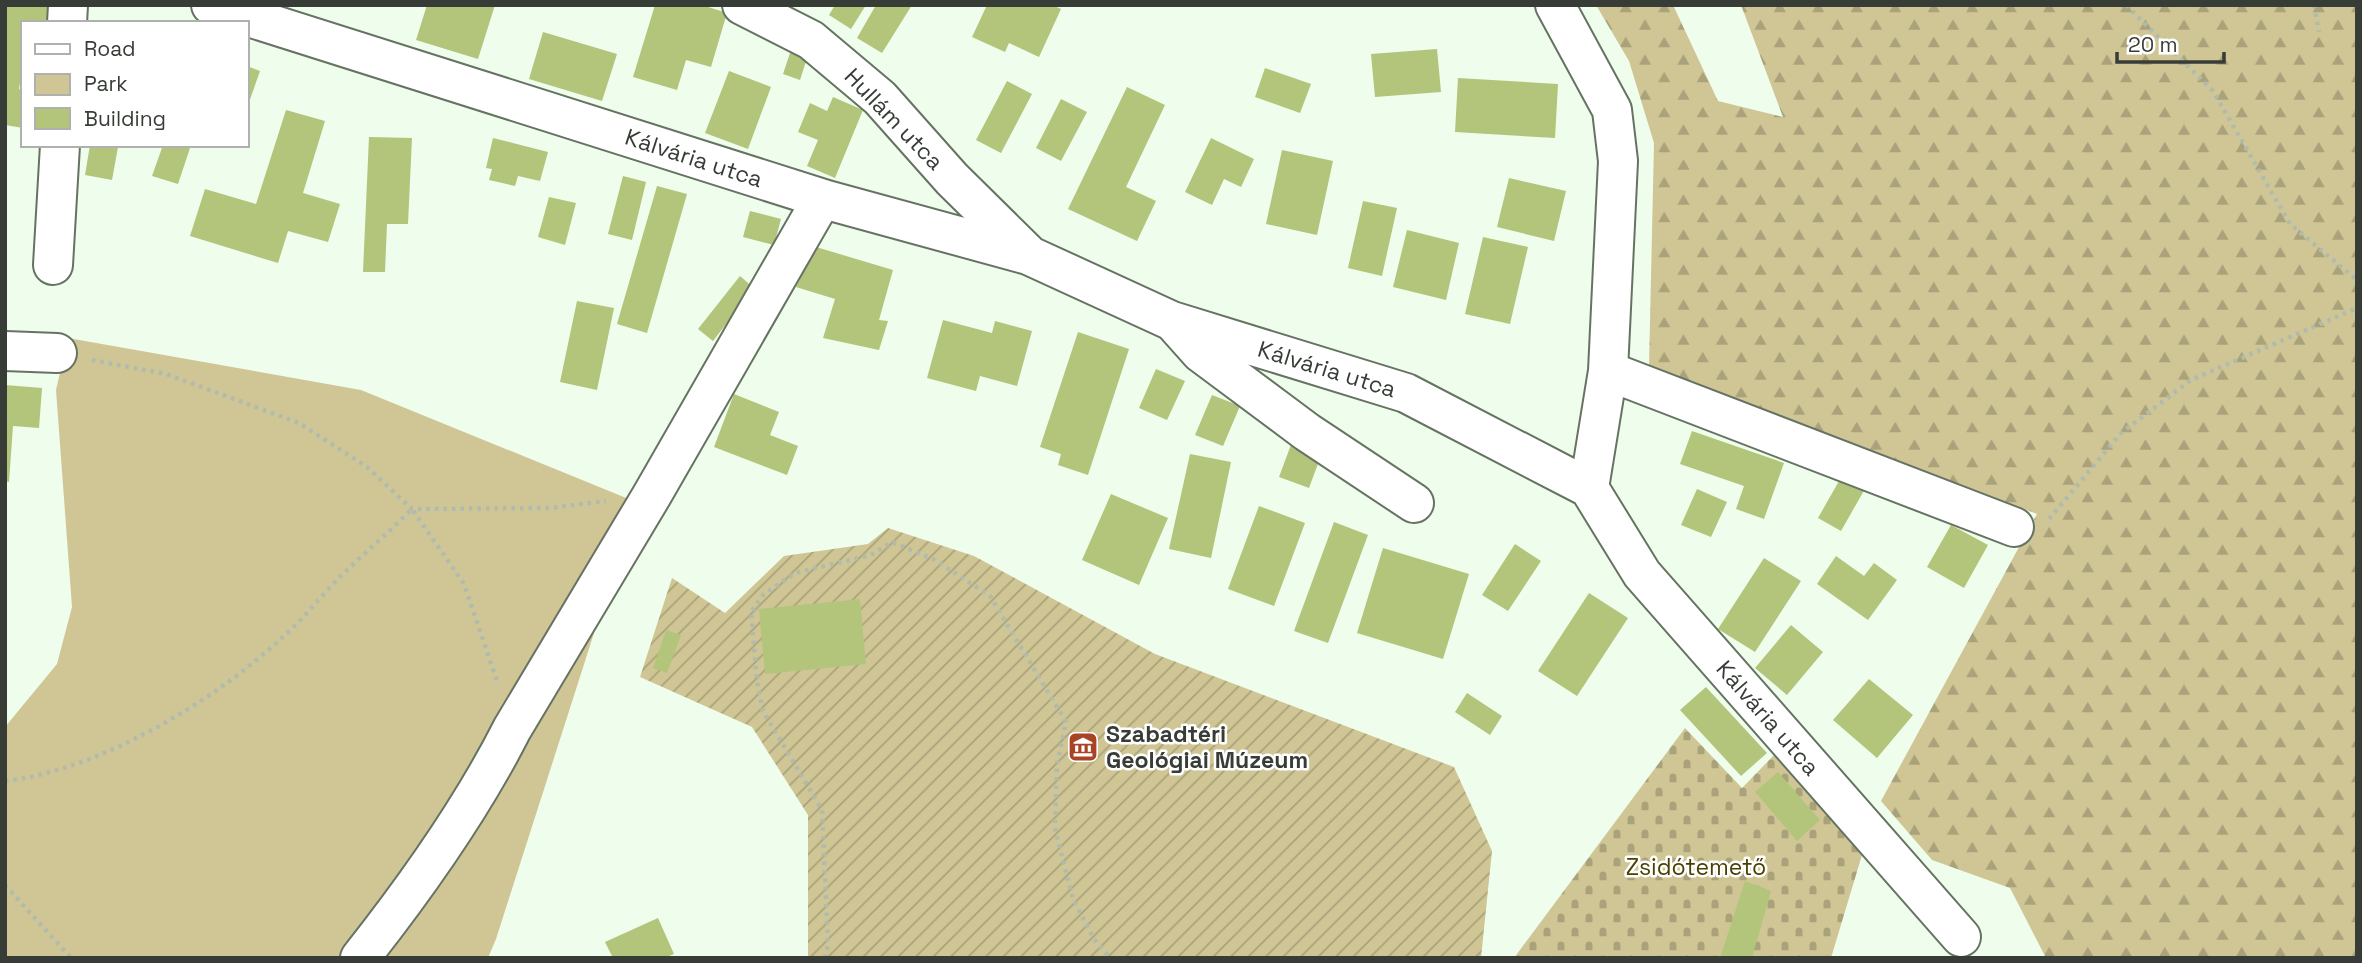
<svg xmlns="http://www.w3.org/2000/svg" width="2362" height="963" font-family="'Space Grotesk',sans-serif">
<defs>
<pattern id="forest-firs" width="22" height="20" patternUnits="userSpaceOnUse" patternTransform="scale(1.75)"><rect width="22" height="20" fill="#d0c695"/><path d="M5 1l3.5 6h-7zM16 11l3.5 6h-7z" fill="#aaa27a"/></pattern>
<pattern id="cemetery-stones" width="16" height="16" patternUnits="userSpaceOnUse" patternTransform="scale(1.75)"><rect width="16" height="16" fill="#d0c695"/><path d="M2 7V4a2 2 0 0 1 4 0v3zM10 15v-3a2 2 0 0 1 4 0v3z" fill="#aaa27a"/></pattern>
<pattern id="garden-furrows" width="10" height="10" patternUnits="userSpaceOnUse" patternTransform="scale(1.75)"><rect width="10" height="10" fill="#d0c695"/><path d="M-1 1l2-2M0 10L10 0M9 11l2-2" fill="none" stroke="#aaa27a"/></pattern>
</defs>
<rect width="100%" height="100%" fill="#effdec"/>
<path fill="url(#forest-firs)" d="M1596,5H1673L1718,101L1783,117L1741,5H2357V958H2046L2010,888L1932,860L1881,801L2037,514L1649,366L1654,143L1629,61Z"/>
<path fill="url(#cemetery-stones)" d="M1685,728L1742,788L1775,754L1865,845L1831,958H1514Z"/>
<path fill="#d0c695" d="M68,338L361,390L636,502L496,939L488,958H5V727L57,664L72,607L56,390Z"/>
<path fill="url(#garden-furrows)" d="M888,528L974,556L1155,654L1454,767L1492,851L1481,958H808V815L752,727L640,677L672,578L725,613L784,556L868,544Z"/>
<path fill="#b3c47b" d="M6,5H58L56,23H23V65L19,89L23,90V128L5,125Z
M427,5H495L478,59L416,40Z
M655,5H702L727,13L711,67L686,60L677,90L633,77Z
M835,5H866L851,29L829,15Z
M876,5H912L882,53L857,38Z
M987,5H1052L1061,9L1039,57L1009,43L1005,52L972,37Z
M543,32L617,54L602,101L529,79Z
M792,47L809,52L800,80L783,74Z
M1437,49L1441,92L1375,97L1371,54Z
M247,66L260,71L247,108Z
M1265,68L1311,84L1300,113L1255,97Z
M729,71L771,87L748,149L705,133Z
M1458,78L1558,84L1555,138L1455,132Z
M1007,81L1032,94L1001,153L976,140Z
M1127,87L1165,105L1126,187L1156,201L1137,241L1068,209Z
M833,97L863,110L835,178L807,166L818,140L798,132L810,103L827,111Z
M1061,99L1087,112L1061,161L1036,148Z
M286,110L325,121L303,193L340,204L328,242L288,231L278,263L190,236L205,189L256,204Z
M369,137L412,138L408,224H387L385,272H363Z
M493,138L548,152L540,181L518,176L515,186L489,180L492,169L486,168Z
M1211,138L1254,159L1241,187L1224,179L1212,205L1185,192Z
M90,145L118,147L112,180L85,175Z
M163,145H191L178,184L152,176Z
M1282,150L1333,161L1317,235L1266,224Z
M623,176L646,182L632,240L608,234Z
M1509,178L1566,191L1554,241L1497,227Z
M657,186L687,194L647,333L617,324Z
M549,197L576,203L565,245L538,237Z
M1363,201L1397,208L1382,276L1348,268Z
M750,211L781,219L774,245L743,237Z
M1407,230L1459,243L1446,300L1393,287Z
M1483,237L1528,247L1510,324L1465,314Z
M816,247L893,270L879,320L888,321L879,350L823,338L835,299L796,287Z
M740,276L754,288L713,341L698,329Z
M577,301L614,308L597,390L560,382Z
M943,320L992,333L995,321L1032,331L1017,386L980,376L976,391L927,378Z
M1078,332L1129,349L1088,475L1058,465L1061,454L1040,447Z
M1156,369L1185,381L1167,420L1139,408Z
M5,385L42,388L39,428L13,426L9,482L5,481Z
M734,394L779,412L770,435L798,446L787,475L714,447Z
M1212,395L1240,406L1223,446L1195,435Z
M1692,431L1784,463L1764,519L1736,509L1744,486L1680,464Z
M1292,442L1322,453L1309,488L1279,477Z
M1190,454L1231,462L1211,558L1169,549Z
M1843,474L1866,487L1841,531L1818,518Z
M1697,489L1727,502L1711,537L1681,525Z
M1111,494L1168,518L1139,585L1082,560Z
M1259,506L1305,523L1274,606L1228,589Z
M1334,522L1368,535L1328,643L1294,631Z
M1951,525L1988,545L1964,588L1927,567Z
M1515,544L1541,561L1508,611L1482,595Z
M1383,548L1469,574L1443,659L1357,633Z
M1836,556L1864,576L1874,563L1897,580L1868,620L1817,584Z
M1764,558L1801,581L1755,652L1718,629Z
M1589,593L1628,618L1577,696L1538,671Z
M860,599L866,664L765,674L759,609Z
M1791,625L1823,652L1787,695L1755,668Z
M666,630L681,635L667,673L653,668Z
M1869,679L1913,715L1877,758L1833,720Z
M1706,687L1767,753L1741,776L1680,710Z
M1467,693L1502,716L1490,735L1455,712Z
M1778,772L1820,820L1797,841L1755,792Z
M1745,881L1771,891L1752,958H1720Z
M658,918L674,954L664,958H613L605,942Z"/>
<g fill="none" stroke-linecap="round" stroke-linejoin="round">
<g stroke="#667363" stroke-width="42">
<path id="street" d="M211,5L827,200L1028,255L1172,321L1406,393L1589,488L1642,574L1961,937
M742,5L811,40L880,98L952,179L1027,253
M1555,5L1612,110L1618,161L1608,371L1589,488
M67,23L68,5
M53,265L60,145
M1176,325L1201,353L1307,432L1414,503
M5,351L57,353
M1608,371L2014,527
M360,958C417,886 471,810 512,729L652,495L822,199"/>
</g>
<path stroke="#b0bbae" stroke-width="4.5" stroke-dasharray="3.5 5" stroke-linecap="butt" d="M2126,5L2213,91L2290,224L2357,280
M2314,5L2319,32
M92,360L166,374L299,423L367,467L412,509L549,508L606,501
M2049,519L2121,433L2191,380L2357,308
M5,781C100,770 215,701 284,636C302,620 318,600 335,582C360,557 387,534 412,509L464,584L497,681
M5,885L71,958
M825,958L828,944L822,810L763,711L757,681L751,612L763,595L795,573L871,555L892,542L935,560L990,596L1066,722L1057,764L1055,829L1073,899L1094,939L1110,958"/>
<use href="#street" stroke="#fff" stroke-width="38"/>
</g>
<defs>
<g id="museum-square" transform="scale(1.575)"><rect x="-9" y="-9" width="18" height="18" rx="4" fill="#aa4225" stroke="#fff"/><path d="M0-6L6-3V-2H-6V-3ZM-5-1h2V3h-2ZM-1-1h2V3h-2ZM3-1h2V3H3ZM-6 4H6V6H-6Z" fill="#fff"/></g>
</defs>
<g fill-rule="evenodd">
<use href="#museum-square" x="1083" y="747"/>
</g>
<g text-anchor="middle" stroke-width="5" stroke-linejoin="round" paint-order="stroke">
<g font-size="23" fill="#373d36" stroke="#fff">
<text transform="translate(894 119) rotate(46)" y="8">Hullám utca</text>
<text transform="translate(694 158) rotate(18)" y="8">Kálvária utca</text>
<text transform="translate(1327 369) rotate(17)" y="8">Kálvária utca</text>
<text transform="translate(1768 718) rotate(49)" y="8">Kálvária utca</text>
</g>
<g font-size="23" font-weight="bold" fill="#373d36" stroke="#fff" text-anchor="start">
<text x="1106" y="742">Szabadtéri<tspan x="1106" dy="26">Geológiai Múzeum</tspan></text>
</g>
<g font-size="23" fill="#4b4000" stroke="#fff">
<text x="1696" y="875">Zsidótemető</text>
</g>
</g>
<rect width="2362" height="963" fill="none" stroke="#373d36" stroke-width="14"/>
<rect x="21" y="21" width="228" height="126" fill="#ffffff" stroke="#afb1af" stroke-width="2"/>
<rect x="35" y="44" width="35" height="10" fill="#ffffff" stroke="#afb1af" stroke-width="2"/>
<text x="84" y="56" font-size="21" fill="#373d36">Road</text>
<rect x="35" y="74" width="35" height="21" fill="#d0c695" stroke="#afb1af" stroke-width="2"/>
<text x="84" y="91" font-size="21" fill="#373d36">Park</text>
<rect x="35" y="108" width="35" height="21" fill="#b3c47b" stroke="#afb1af" stroke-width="2"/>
<text x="84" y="126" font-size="21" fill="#373d36">Building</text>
<path d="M2117 52v10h107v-10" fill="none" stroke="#373d36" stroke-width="3.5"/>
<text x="2128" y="52" font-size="21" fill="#373d36" stroke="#ffffff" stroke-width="5" paint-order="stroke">20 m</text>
</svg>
